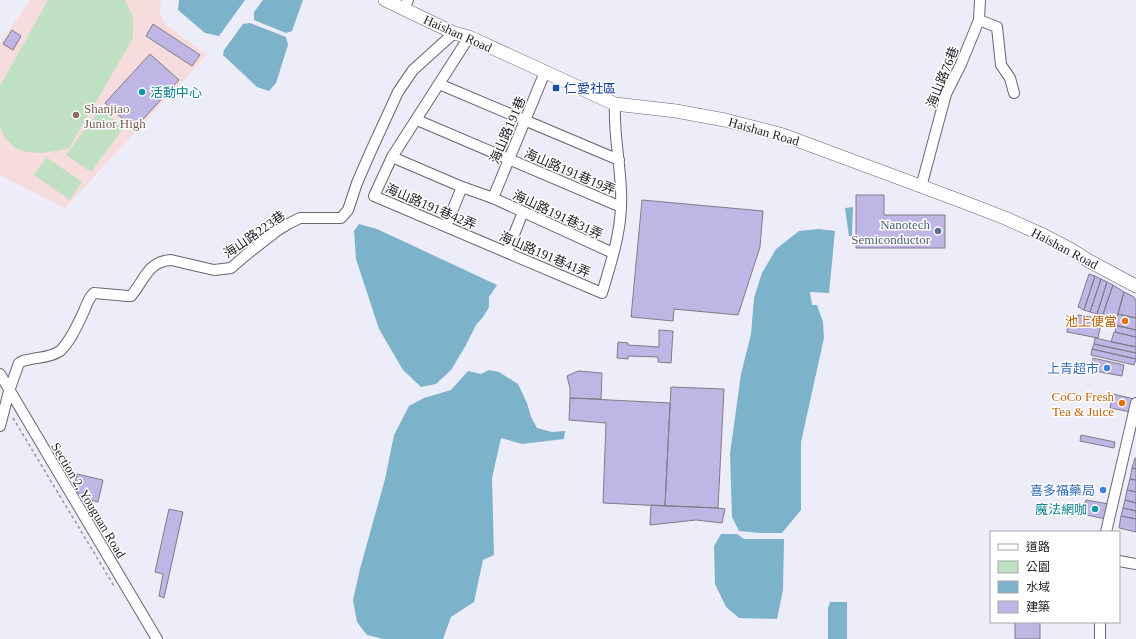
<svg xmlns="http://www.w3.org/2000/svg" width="1136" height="639" font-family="'Times New Roman','Noto Sans TC',serif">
<rect width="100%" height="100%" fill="#ededf9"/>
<path fill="#f7dcde" d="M30,0H161L160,13L165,24L207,55L65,208L0,175V43Z"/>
<path fill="#c0e0c3" d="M48,0H125L133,17V38L69,148L56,151L42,153L27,152L15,148L5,138L0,127V86Z
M100,109L124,127L91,172L66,155Z
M46,157L82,182L70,200L34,175Z"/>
<path fill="#7cb2ca" d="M179,0H245L219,36L205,33L178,10Z
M263,0H303L292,31L286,33L254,20V12Z
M250,23L286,37L288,45L276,83L269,91L257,87L223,55L224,50L243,24Z
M853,207L852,236H849L845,208Z
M359,224L377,229L497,285L489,297V307L483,317L476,325L466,345L451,370L436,384L421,387L403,370L379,329L356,259L354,231Z
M819,229L835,231L829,293L810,292L812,305H817L823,322L824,338L801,442V510L782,533H760L739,531L732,517L730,454L741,374L751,334L754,298L762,273L776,249L799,231Z
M489,370L499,372L518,384L527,403L531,417L537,428L552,432L565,431L564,439L522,444L501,438L492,478L494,555L483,560L474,602L451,617L443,639H383L367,635L357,622L353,600L360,569L385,479L394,435L409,406L424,398L451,390L468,371L481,374Z
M721,534H737L744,539H784L783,590L777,619L739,618L726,607L715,584L714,546Z
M830,602H847V639H828V608Z"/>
<path fill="#c0b6e5" stroke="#7e7c87" d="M153,24L200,55L192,66L146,36Z
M12,30L21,36L13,50L3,44Z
M150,54L179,80L134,129L105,103Z
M856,195H884V215H945V248H856Z
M642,200L763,211L760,247L738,315L674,309L673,321L631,317Z
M1089,274L1095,276L1084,310L1078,307Z
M1095,276L1101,279L1090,312L1084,310Z
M1101,279L1107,282L1097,314L1090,312Z
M1107,282L1113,285L1103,314H1097Z
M1113,285L1124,292L1117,317L1103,314Z
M1124,292L1134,297L1136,300V318L1118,314Z
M1118,314L1136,318V330L1112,325L1115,317H1117Z
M1078,315L1102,319L1098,338L1067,332L1068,322L1077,323Z
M1116,325L1136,330V337L1115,332Z
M659,330L673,331L671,363L658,362V357L628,356V359L617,358L618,342L628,343V345L659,347Z
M1114,332L1136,337V347L1111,342Z
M1095,338L1136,347V353L1094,344Z
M1094,344L1136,353V359L1092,349Z
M1092,349L1136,359L1134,365L1091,355Z
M1093,358L1124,365L1122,376L1090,370Z
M578,371L602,373L601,399L570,398V388L567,376Z
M671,387L724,389L718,508L665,506Z
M1113,394L1134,399L1131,412L1110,408Z
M570,398L670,403L665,506L603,503L606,423L569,420Z
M1081,435L1115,442L1114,448L1080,441Z
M1135,458H1136V469L1132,468Z
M1132,468L1136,469V480L1130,479Z
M77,474L103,480L98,502L82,498L74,487Z
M1130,479L1136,480V492L1127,490Z
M1127,490L1136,492V503L1125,500Z
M1086,500L1109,504L1106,519L1082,514Z
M1125,500L1136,503V511L1123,508Z
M651,505L718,508L725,509L722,523L696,520L650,525Z
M1123,508L1136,511V519L1121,516Z
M169,509L183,512L164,598L159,596L163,574L155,572Z
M1121,516L1136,519V532L1119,528Z
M1015,622H1040V639H1015Z"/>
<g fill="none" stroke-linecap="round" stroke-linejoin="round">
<g stroke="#676771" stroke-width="12">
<path id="minor" d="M404,9L408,0
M979,20L997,27L1001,65L1010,78L1014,93
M469,37L392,157L374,196L602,293C610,266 620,236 621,207C623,173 613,138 615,104
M439,84L619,160
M417,120L621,207
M392,157L462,187L493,198L613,253
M921,187L946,94L961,64L979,20L980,0
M493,198L545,72
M446,226L462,187
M507,252L523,212
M0,374L157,639
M0,426L9,391L19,363C21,362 24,360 27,360C38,357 50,358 60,351C70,342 78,324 84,311C87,304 89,297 94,293L128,296H131C144,281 148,261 171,260L214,270L231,268L246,255L278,230L288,224L300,218H341L348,210L357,183L370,153L398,92L413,70L454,33
M1106,532L1136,403
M1119,561L1136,564
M1100,622V639"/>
</g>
<g stroke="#676771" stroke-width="14">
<path id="major" d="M385,0L454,33L469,37L615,104L676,111L725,120L783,135L961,201L1005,218L1043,235L1070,249L1089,261L1136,286"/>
</g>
<path stroke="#95949d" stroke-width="1.5" stroke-dasharray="3 3" stroke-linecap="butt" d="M13,418L114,586"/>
<use href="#minor" stroke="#fff" stroke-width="10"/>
<use href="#major" stroke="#fff" stroke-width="13"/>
</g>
<rect fill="#1a4fb4" stroke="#fff" stroke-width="1.5" x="552" y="84" width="8" height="8" rx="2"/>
<g fill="#0f9aa8" stroke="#fff" stroke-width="1.5">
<circle cx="142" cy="92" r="4"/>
<circle cx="1095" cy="509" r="4"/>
</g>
<circle fill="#8d6e63" stroke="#fff" stroke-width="1.5" cx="76" cy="115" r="4"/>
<circle fill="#5c6f8a" stroke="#fff" stroke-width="1.5" cx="938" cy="231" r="4"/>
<g fill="#e8710a" stroke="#fff" stroke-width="1.5">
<circle cx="1125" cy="321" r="4"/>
<circle cx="1122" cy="403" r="4"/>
</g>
<g fill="#3f7fe0" stroke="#fff" stroke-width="1.5">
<circle cx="1107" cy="368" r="4"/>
<circle cx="1103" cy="490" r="4"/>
</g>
<g text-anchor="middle" stroke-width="3" stroke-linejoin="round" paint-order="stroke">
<g font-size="13" fill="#252429" stroke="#fff">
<text transform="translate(458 33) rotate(24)" y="5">Haishan Road</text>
<text transform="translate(942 77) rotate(-68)" y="5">海山路76巷</text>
<text transform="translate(507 130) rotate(-67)" y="5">海山路191巷</text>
<text transform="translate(764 131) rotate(16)" y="5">Haishan Road</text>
<text transform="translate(570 171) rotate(23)" y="5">海山路191巷19弄</text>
<text transform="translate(431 206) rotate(23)" y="5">海山路191巷42弄</text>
<text transform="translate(558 214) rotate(25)" y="5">海山路191巷31弄</text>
<text transform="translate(254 234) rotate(-35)" y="5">海山路223巷</text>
<text transform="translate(1065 248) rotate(28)" y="5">Haishan Road</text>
<text transform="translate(545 254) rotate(23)" y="5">海山路191巷41弄</text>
<text transform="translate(89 500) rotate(59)" y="5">Section 2, Youguan Road</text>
</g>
<g font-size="13" fill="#164399" stroke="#fff" text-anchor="start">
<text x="564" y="93">仁愛社區</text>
</g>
<g font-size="13" fill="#0d838f" stroke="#fff" text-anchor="start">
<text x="150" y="97">活動中心</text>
<text x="1087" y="514" text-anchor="end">魔法網咖</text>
</g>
<g font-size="13" fill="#785e54" stroke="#fff" text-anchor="start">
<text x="84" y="113">Shanjiao<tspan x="84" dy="15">Junior High</tspan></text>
</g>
<g font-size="13" fill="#4e5e75" stroke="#fff" text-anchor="end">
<text x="930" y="229">Nanotech<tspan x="930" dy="15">Semiconductor</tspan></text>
</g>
<g font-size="13" fill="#c56008" stroke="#fff" text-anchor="end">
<text x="1117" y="326">池上便當</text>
<text x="1114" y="401">CoCo Fresh<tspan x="1114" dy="15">Tea &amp; Juice</tspan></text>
</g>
<g font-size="13" fill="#366cbe" stroke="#fff" text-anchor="end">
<text x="1099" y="373">上青超市</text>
<text x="1095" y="495">喜多福藥局</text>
</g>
</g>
<rect x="990" y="531" width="130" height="92" fill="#ffffff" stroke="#a8a7a9"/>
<rect x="998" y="544" width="20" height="6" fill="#ffffff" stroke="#a8a7a9"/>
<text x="1026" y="551" font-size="12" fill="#252429">道路</text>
<rect x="998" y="561" width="20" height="12" fill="#c0e0c3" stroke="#a8a7a9"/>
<text x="1026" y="571" font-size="12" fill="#252429">公園</text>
<rect x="998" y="581" width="20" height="12" fill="#7cb2ca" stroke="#a8a7a9"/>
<text x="1026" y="591" font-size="12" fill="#252429">水域</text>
<rect x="998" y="601" width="20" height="12" fill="#c0b6e5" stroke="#a8a7a9"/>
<text x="1026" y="611" font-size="12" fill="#252429">建築</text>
</svg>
